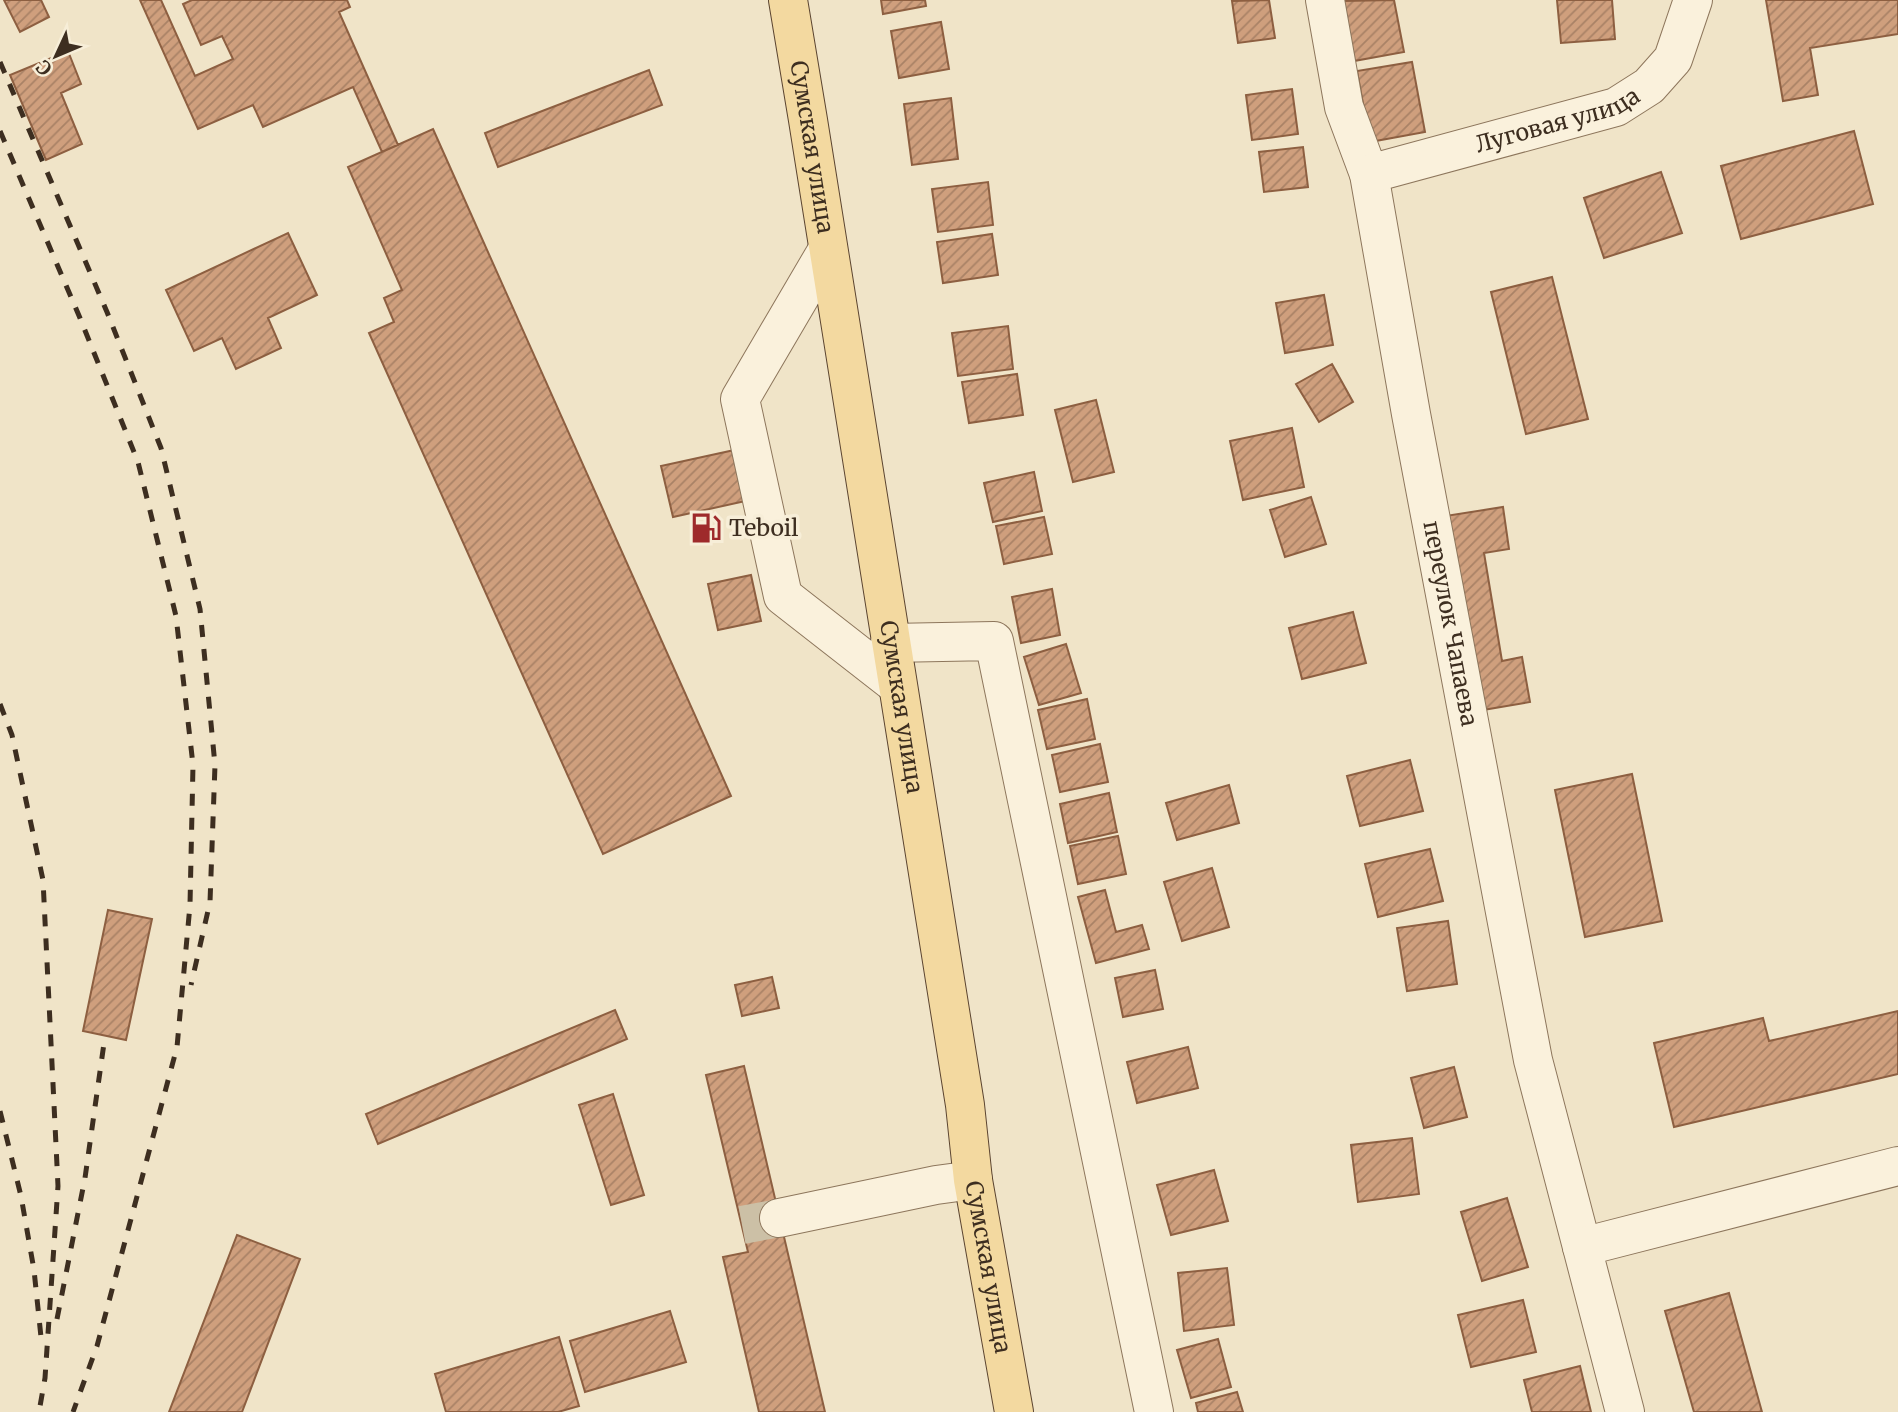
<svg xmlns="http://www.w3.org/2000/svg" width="1898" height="1412" font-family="Merriweather,serif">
<defs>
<pattern id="building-hatch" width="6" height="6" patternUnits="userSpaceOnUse" patternTransform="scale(1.75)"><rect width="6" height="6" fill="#cf9f7d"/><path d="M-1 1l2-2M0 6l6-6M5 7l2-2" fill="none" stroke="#a98266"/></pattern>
</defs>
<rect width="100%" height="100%" fill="#f0e4c8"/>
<path fill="url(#building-hatch)" stroke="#8d5f41" stroke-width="2" d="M4,0H41L49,17L20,32Z
M140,0H161L195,76L233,59L222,36L201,45L183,4L192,0H347L350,7L339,12L398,145L382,152L353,87L263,127L253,105L198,129Z
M881,0H925L926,6L883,14Z
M1269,0L1275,38L1238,43L1232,1Z
M1394,0L1404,52L1354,61L1342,1Z
M1557,0H1612L1615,39L1561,43Z
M1766,0H1898V34L1810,48L1818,95L1783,101Z
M941,22L949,69L899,78L891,31Z
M68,51L81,84L61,93L82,144L46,160L10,75Z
M1412,62L1425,132L1370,142L1357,71Z
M649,70L662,105L498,167L485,133Z
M1292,89L1298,134L1252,140L1246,95Z
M951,98L958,159L912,165L904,104Z
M433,129L731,796L603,854L369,333L394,322L384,298L402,290L348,167Z
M1854,131L1873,204L1741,239L1721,166Z
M1303,147L1308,187L1264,192L1259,152Z
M1661,172L1682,233L1604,258L1584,198Z
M988,182L993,225L938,232L932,189Z
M288,233L317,295L268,318L281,348L236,369L222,338L194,351L166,290Z
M992,234L998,275L943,283L937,242Z
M1552,277L1588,419L1526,434L1491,292Z
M1324,295L1333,345L1285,353L1276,303Z
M1008,326L1013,369L958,376L952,333Z
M1332,364L1353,402L1319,422L1296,384Z
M1017,374L1023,415L969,423L962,382Z
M1096,400L1114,472L1073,482L1055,410Z
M1292,428L1304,487L1243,500L1230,441Z
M739,449L750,500L673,517L661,466Z
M1034,472L1042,511L993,522L984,483Z
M1311,497L1326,544L1285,557L1270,510Z
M1503,507L1509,549L1484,553L1502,661L1522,657L1530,702L1471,712L1439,517Z
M1044,517L1052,554L1004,564L996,526Z
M751,575L761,621L718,630L708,584Z
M1052,589L1060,635L1021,643L1012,597Z
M1353,612L1366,663L1302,679L1289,628Z
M1066,644L1081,693L1039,705L1024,657Z
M1087,699L1095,739L1047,749L1038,710Z
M1100,744L1108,782L1060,792L1052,755Z
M1410,760L1423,811L1360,826L1347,776Z
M1632,774L1662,921L1585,937L1555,790Z
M1229,785L1239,823L1177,840L1166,803Z
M1109,793L1117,832L1068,843L1060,804Z
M1118,836L1126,874L1078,884L1070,846Z
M1430,849L1443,901L1378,917L1365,864Z
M1212,868L1229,927L1182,941L1164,882Z
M1105,890L1116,932L1142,925L1149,949L1096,963L1078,897Z
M108,910L152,919L126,1040L83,1031Z
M1448,921L1457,984L1407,991L1397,928Z
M1155,970L1163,1009L1123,1017L1115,978Z
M772,977L779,1008L742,1016L735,985Z
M615,1010L627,1039L378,1144L366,1114Z
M1898,1011V1074L1674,1127L1654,1043L1763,1018L1769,1041Z
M1188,1047L1198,1088L1137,1103L1127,1062Z
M744,1066L825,1412H759L723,1257L748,1252L706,1075Z
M1454,1067L1467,1117L1424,1128L1411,1078Z
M613,1094L644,1195L611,1205L579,1105Z
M1412,1138L1419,1194L1358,1202L1351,1145Z
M1214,1170L1228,1221L1171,1235L1157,1185Z
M1507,1198L1528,1267L1482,1281L1461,1212Z
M237,1235L300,1259L242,1412H169Z
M1227,1268L1234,1325L1184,1331L1178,1273Z
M1729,1293L1762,1412H1694L1665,1311Z
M1523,1300L1536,1352L1471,1367L1458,1315Z
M670,1311L686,1362L585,1392L570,1341Z
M559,1337L579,1406L558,1412H446L435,1374Z
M1218,1339L1231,1387L1191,1398L1177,1350Z
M1580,1366L1591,1412H1532L1524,1380Z
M1237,1392L1243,1412H1198L1196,1403Z"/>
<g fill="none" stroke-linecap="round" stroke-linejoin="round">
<path stroke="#ccc0a6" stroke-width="38" stroke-dasharray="38 19" stroke-linecap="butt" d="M742,1225L779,1218"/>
<g stroke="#8d765c" stroke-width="40">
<g id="minor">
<path id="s1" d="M1325,0L1344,107L1369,174L1411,414L1533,1060L1582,1247"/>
<path id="s2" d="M1369,174L1616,107L1649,86L1673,59L1693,0"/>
<path d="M828,249L740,399L783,596L897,685"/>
<path d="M890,643L994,641L1154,1412"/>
<path d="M779,1218L936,1185L973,1180"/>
<path d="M1625,1412L1582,1247L1898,1166"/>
</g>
</g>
<g stroke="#5b4430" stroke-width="40">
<g id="major">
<path id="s3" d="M788,0L808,120L965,1105L973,1180L1014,1412"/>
</g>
</g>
<use href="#minor" stroke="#faf1dc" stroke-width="38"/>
<use href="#major" stroke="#f3d9a0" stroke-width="38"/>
<path stroke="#3d2e20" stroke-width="5" stroke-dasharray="12 12" stroke-linecap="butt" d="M0,62L107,312L161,448L200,609L215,765L210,902L191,985
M0,131L80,318L138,462L176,616L193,765L190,905L177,1047L97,1346L73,1412
M0,704L12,735L43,880L58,1186L45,1378L39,1412
M0,1111L21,1196L34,1270L41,1337
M57,1319L85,1178L105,1036"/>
</g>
<defs>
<g id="fuel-bare" transform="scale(2.415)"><path d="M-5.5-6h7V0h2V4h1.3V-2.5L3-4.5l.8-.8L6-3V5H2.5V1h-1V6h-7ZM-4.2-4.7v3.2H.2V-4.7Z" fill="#9e2a2b" stroke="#f7eed8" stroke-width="2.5" paint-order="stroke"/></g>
</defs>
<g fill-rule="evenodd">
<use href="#fuel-bare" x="706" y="528"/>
</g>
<g text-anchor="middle" stroke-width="7" stroke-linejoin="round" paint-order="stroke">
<g font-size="23" fill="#3d2e20" stroke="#f7eed8">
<text dy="8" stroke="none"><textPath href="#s2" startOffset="196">Луговая улица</textPath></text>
<text dy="8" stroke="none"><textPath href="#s3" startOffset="149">Сумская улица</textPath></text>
<text dy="8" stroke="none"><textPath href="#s1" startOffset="637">переулок Чапаева</textPath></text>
<text dy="8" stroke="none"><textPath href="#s3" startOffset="716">Сумская улица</textPath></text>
<text dy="8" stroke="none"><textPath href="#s3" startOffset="1283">Сумская улица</textPath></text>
</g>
<g font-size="23" fill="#3d2e20" stroke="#f7eed8" text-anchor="start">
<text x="729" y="536">Teboil</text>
</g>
</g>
<g transform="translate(56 56) rotate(226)" stroke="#f7eed8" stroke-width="5" paint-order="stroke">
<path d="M0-5L12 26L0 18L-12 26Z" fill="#3d2e20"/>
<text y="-10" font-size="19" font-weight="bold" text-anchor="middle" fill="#3d2e20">С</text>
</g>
</svg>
